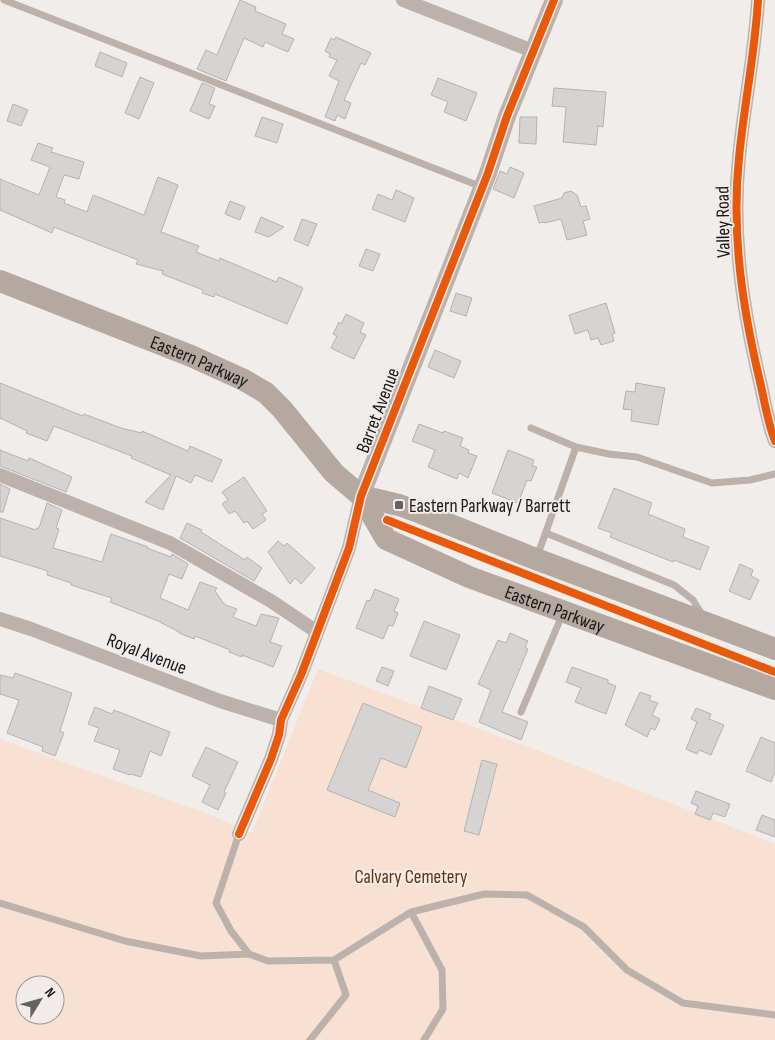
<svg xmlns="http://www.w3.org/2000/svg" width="775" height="1040" font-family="'Sofia Sans Condensed',sans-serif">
<rect width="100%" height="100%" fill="#f0edeb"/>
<path fill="#f8e1d3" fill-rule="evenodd" d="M318,669L539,751L775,844V1040H0V739L211,815L252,833ZM25,985H55V1015H25Z"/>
<path fill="#d6d4d2" stroke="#b5b3b1" d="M240,0L256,7L255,11L286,24L282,34L294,39L288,52L265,42L263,47L244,38L226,81L197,69L206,50L217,55Z
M336,37L371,53L365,65L361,63L344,100L351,103L345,119L337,115L335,121L325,117L339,81L329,76L337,60L329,57L330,54L325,51L331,38L334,40Z
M100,52L127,63L122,77L95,66Z
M140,77L154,83L139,119L125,113Z
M438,78L477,93L466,121L444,112L448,102L431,95Z
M202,83L215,88L209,104L215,106L209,119L190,111Z
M554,88L606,92L603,127L598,126L596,145L563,142L566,107L552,106Z
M13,104L28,110L21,126L7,121Z
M262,117L283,124L277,143L255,136Z
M520,117H537L536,144L519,143Z
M38,143L53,148L51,152L84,162L79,179L64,175L56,197L65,200L64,203L87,212L93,195L144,215L158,177L178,185L161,232L199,246L196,252L219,261L220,258L276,282L279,277L303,288L287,324L215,294L214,297L202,293L203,290L162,274L163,271L136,264L138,260L54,227L52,233L0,210V179L39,195L50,167L31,160Z
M510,167L524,173L514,198L493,189L500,171L507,174Z
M396,190L414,198L405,222L372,209L378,194L392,200Z
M571,191L577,195L581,207L586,206L590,219L583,221L587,235L567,240L561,219L545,223L544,222L539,223L534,206L562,198L564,193Z
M230,201L245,207L240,220L225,214Z
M261,217L284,227L269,237L255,232Z
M302,219L317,224L308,246L294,240Z
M366,249L380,254L373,271L359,266Z
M456,293L472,298L466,316L450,311Z
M606,303L615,333L612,334L614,341L601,345L598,338L591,340L588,330L575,334L569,315Z
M346,314L364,323L360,332L366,335L354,359L331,348L337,336L333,334L339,322L341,324Z
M435,350L461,361L454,378L428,367Z
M0,383L83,416L84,414L121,428L142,433V431L188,451L190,446L222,460L212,482L195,475L191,483L176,476L163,510L145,502L171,475L131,458L132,456L54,426L47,441L26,433L27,431L0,418Z
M636,383L665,388L658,425L631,421L632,410L623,409L626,391L635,392Z
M419,424L443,433L444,431L463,438L460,446L469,450L468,453L477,456L468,478L459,473L457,479L428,467L435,450L412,441Z
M0,450L28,461L29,458L72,477L66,492L0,466Z
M508,450L534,460L532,466L537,467L531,481L527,480L518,503L492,493Z
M244,477L267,511L262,514L266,520L253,529L247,521L244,523L235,511L229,514L222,504L228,500L222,492Z
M0,484L10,489L3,512H0Z
M614,488L652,503L648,514L685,529L683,537L709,547L700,570L674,560L673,562L610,537L612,533L598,528Z
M47,503L62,510L56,528L59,529L53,548L102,562L111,534L148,547L147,548L171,557L172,554L188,564L182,579L169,574L160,598L188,610L200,582L217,588L215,591L225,605L237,609L233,617L256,626L261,614L279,618L270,642L282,646L273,667L242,655V657L229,652L230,650L195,636L194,639L179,633V632L158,621L110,602L112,598L71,585V583L47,575L48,571L0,556V518L36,530L37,528H39Z
M187,523L202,530L201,532L245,560L247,557L262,568L254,581L180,538Z
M278,541L284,546L287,543L315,568L301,584L295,578L290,584L268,552Z
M740,564L753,570L751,576L759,580L750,600L729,591Z
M375,589L399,599L394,611L398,613L393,626L389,625L383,639L356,628L367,600L370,601Z
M424,621L460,635L446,670L410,656Z
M510,633L528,641L525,647L528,649L502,712L528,722L521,740L479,722L491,690L478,684L498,640L506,643Z
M382,667L394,671L388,686L376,681Z
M572,667L608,680V683L616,686L606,714L575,702L581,688L566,682Z
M15,673L72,693L60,731L64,733L55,756L42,751L43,747L7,733L19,700L0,694V675L13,678Z
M429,686L462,699L453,720L421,708Z
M640,692L651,696L649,700L658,703L652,715L660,719L655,730L651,728L647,737L625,725Z
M363,703L422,727L406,768L381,758L368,790L400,803L395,817L327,790Z
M95,707L112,714L114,710L170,732L161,756L150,751L141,777L131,774L130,775L113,769L120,750L94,741L99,728L88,724Z
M696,708L711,714L709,719L724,725L711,755L699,750L697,754L686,749L697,722L691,719Z
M761,737L775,743V772L771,782L746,771Z
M206,747L238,762L224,792L226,793L218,810L202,802L210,785L192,776Z
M482,760L497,764L479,835L464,831Z
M696,791L730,804L725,817L713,813L710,820L695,814L698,806L691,803Z
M762,815L775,820V837L756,830Z"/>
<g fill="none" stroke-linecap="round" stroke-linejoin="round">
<path stroke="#bcb2ab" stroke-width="7" d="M4,0L482,187
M531,428L576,447
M546,533L674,585L693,600L703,616
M537,557L576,447L609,454L637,457L712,483L750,480L775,474
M521,712L563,613
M239,834L216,903L231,931L249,954L268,961L334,960L411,912L484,894L527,895L584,927L627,970L683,1003L775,1015
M0,903L125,941L201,956L249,954
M411,912L442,970L443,1009L424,1040
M310,1040L346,995L334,960"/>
<path stroke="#bcb2ab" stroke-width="14" d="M403,0L533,51
M758,0C755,53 744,105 739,158C731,235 743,311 761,386C765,404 768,424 775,441
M0,475L170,543L271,601L317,632
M0,619L31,629L220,701L281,720
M239,834L271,759L279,735L281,720L301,675L349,548L361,496"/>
<path stroke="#bcb2ab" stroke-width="18" d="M361,496L488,173L507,116L554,0"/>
<g stroke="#b4a8a0" stroke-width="22">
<path id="s1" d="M0,281L191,356L244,380L266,393L282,409L334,473L361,496L386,539L469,577L775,689"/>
<path d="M361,496L399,505L421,513L528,556L775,649"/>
</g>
<g stroke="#f1ecea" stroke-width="11">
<path id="cycleway" d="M758,0C755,53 744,105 739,158C731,235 743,311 761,386C765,404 768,424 775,441
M387,520L775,672
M239,834L271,759L279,735L281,720L301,675L349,548L361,496L488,173L507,116L554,0"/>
</g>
<use href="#cycleway" stroke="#e8590c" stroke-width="8"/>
</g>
<rect fill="#656361" stroke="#f1ecea" stroke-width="2" x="394" y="500" width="10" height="10" rx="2.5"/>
<g text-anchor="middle" stroke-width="4" stroke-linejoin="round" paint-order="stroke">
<g font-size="19" fill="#1a1817" stroke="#f1ecea">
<text transform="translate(722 222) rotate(-91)" y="7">Valley Road</text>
<text dy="7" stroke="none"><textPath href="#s1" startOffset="215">Eastern Parkway</textPath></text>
<text transform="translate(377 410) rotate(-69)" y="7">Barret Avenue</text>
<text dy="7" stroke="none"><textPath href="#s1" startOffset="662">Eastern Parkway</textPath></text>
<text transform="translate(147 653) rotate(21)" y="7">Royal Avenue</text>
</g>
<g font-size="19" fill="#1a1817" stroke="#f1ecea" text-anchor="start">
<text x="409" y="512">Eastern Parkway / Barrett</text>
</g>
<g font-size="19" fill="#693208" stroke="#f1ecea">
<text x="411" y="883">Calvary Cemetery</text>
</g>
</g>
<g transform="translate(40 1000) rotate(53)"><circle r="24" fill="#f1ecea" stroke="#9b9796"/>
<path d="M0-4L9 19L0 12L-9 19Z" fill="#656361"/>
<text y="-8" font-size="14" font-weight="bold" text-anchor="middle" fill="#1a1817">N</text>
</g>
</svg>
